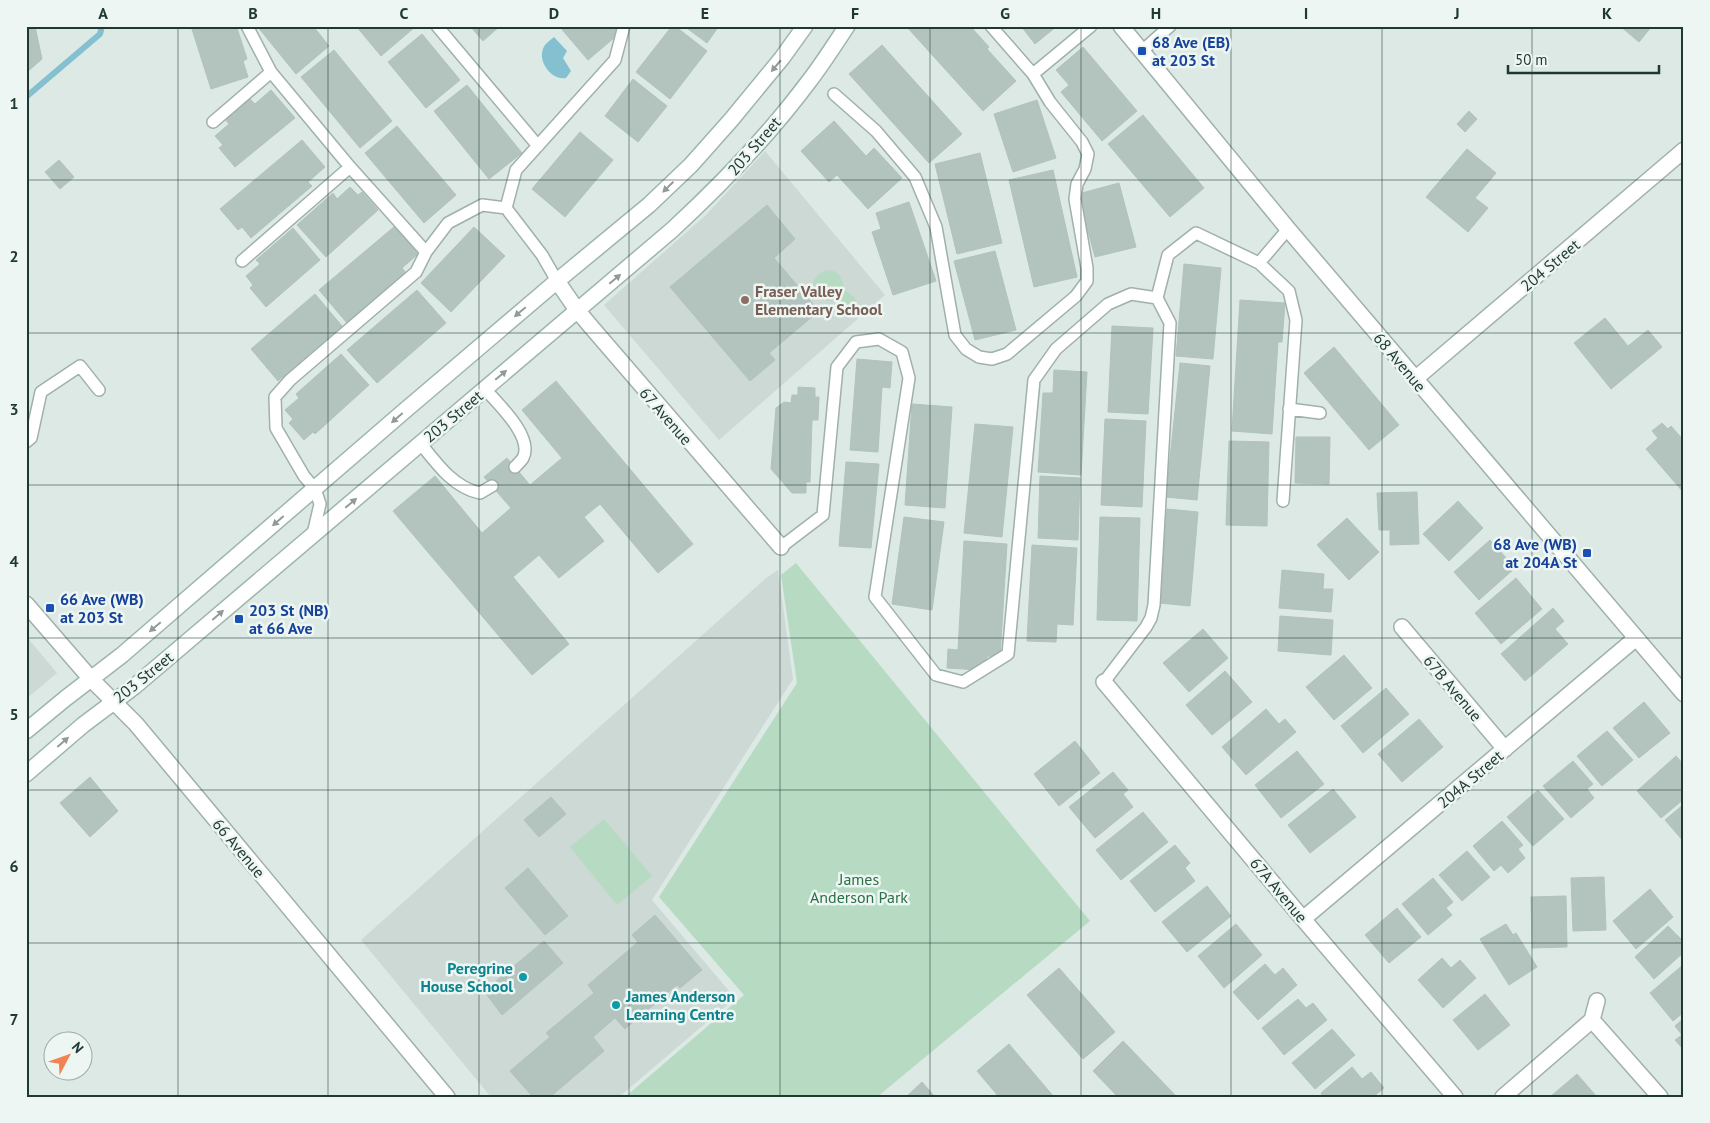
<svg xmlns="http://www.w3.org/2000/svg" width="1710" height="1123" font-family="'PT Sans',sans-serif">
<rect width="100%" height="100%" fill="#dde9e5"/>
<path fill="#ccd9d4" d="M765,151L885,295L719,440L604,305L706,215Z
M778,570L793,679L652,900L735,998L619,1097H491L361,940L765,579Z
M26,636L57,673L26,699Z"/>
<path fill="#b6dbc2" d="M828,270C841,271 842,280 845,290C851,296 857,296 856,305L849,312L841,311L835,302C812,301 803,277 828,270Z
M796,563L1090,921L877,1097H625L744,995L659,897L797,683L781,575Z
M604,819L652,876L617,905L570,847Z"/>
<path fill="#84c0cf" d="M554,37L567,51L563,58L571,71L566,78C551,81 535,59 545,45C547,42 551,40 554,37Z"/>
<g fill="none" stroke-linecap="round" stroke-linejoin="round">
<path stroke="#84c0cf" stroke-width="6" d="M26,97L100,34L102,26"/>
</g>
<path fill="#b3c4be" stroke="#b0c3bc" d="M26,26H35L42,59L26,73Z
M191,26H233L234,29L237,28L247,59L243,61L248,77L211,89Z
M257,26H313L329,46L296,74Z
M356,26H414L415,27L381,56Z
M470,26H500L483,41Z
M559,26H616L621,32L588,60Z
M672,26H675L707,51L670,99L636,72Z
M684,26H719L707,43Z
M906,26H970L989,47L987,49L1016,81L983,111Z
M1021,26H1057L1035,44Z
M1620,26H1652L1639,42Z
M422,34L460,80L426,108L388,62Z
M882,45L962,134L929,163L849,74Z
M1083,47L1137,111L1102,141L1061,92L1069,85L1056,70Z
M334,50L392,121L360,148L301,77Z
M633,79L667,106L638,142L605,116Z
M467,85L522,153L489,179L434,111Z
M271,90L295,118L235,167L219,148L223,145L215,136L229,124L225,119L250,99L255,104Z
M1037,100L1056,158L1013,172L994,114Z
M1469,111L1477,119L1465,132L1457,124Z
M1143,115L1204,188L1170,217L1108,144Z
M834,121L866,156L874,148L902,178L868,209L837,175L829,182L801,151Z
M397,126L456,195L424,223L365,153Z
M580,132L613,160L565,217L532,189Z
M302,140L325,167L308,182L312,186L251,238L242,227L238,230L220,209Z
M1467,149L1496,173L1475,198L1488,208L1468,232L1426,197Z
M980,153L1002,243L957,254L935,164Z
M59,160L74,177L60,189L45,172Z
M1053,170L1077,277L1034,287L1009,180Z
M1119,183L1136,247L1095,257L1078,194Z
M350,187L358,195L362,192L378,210L326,257L297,225L333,193L337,199Z
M909,202L936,281L893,295L872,232L881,229L876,213Z
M767,205L795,239L774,258L819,311L769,353L775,360L750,381L670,287Z
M395,226L418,254L402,268L406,273L347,323L319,290Z
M474,227L505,256L451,312L421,283Z
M293,228L320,260L266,307L250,288L253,285L246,276L260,264L256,260Z
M995,251L1016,330L975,340L954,261Z
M1184,264L1221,268L1213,359L1176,356Z
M417,290L446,323L377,383L347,350Z
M315,294L342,326L278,381L251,349Z
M1240,300L1285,303L1282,342H1278L1272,434L1232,431Z
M1605,318L1628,346L1648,330L1662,347L1611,389L1574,343Z
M1112,326L1153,328L1148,414L1108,412Z
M1334,347L1399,425L1369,450L1304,373Z
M341,354L369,385L315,434L313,432L304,440L289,423L293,419L285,410L299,398L296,394Z
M857,359L892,362L890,388L882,387L878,452L850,450Z
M1180,363L1210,366L1197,500L1166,497Z
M1054,370L1087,372L1081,475L1038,472L1043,393H1053Z
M556,381L693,544L658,573L600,504L584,517L604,541L559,578L539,555L513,577L569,644L532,675L393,511L435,476L482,533L511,508L484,477L507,458L530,485L562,458L522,410Z
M798,387L815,388V397H819L818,420H812L810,482H806V493H792L771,469L776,408L784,402L791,403L792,395H798Z
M912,404L952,407L945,508L905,505Z
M1105,419L1146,421L1142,507L1101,505Z
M1662,423L1668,429L1671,426L1684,441V493L1646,449L1658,438L1652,431Z
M975,424L1013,427L1002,537L964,533Z
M1296,437H1330L1329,484L1295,483Z
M1229,441L1269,442L1267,526L1226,525Z
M846,462L879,464L871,548L839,546Z
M1040,476L1080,478L1078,540L1038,538Z
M1417,492L1419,544L1390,545V530H1379L1377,493Z
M1458,501L1483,528L1449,561L1423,534Z
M1167,509L1198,512L1190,606L1159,603Z
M904,517L944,522L932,610L892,604Z
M1100,517L1140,518L1137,621L1097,620Z
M1347,518L1379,552L1349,580L1317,545Z
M1490,540L1515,568L1479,600L1454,572Z
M964,541L1007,544L1000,657L987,656V664L980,663V670L947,668L948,649L958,650Z
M1032,545L1077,548L1073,625L1057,624L1056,642L1027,641Z
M1282,570L1324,574L1323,589H1333L1331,612L1279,608Z
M1516,578L1542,609L1501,644L1475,613Z
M1553,608L1564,621L1555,629L1568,644L1525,681L1501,654Z
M1280,616L1333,620L1331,655L1278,651Z
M1203,629L1228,658L1189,692L1163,663Z
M1344,655L1372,688L1334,720L1306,687Z
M1225,671L1252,702L1212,735L1186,705Z
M1386,688L1409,714L1363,753L1341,726Z
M1644,702L1670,733L1639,758L1613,728Z
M1266,709L1279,724L1285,719L1296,732L1246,775L1222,747Z
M1419,719L1443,747L1402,782L1378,754Z
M1607,731L1633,760L1602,786L1577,756Z
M1075,741L1100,773L1059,806L1034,774Z
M1297,751L1324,784L1281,818L1255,785Z
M1676,756L1684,765V799L1661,818L1637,791Z
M1573,761L1593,784L1587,789L1594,798L1571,818L1543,786Z
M1113,772L1128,790L1123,794L1133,807L1095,838L1069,807Z
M90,777L118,811L90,837L60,803Z
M1333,789L1356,817L1310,853L1288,825Z
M1538,790L1564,819L1533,846L1507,817Z
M551,797L566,814L539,837L524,820Z
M1684,804V842L1665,820Z
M1143,812L1168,842L1121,880L1096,850Z
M1502,821L1523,845L1518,849L1525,858L1508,873L1501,865L1494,871L1473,846Z
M1175,845L1190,863L1185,868L1195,881L1155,912L1130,881Z
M1467,851L1490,877L1462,901L1439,875Z
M528,868L568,916L545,935L505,888Z
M1604,877L1606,930L1573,931L1571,878Z
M1433,878L1453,902L1446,908L1452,915L1428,935L1402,904Z
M1207,886L1231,916L1187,952L1162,922Z
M1650,889L1673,917L1636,949L1613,921Z
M1566,896L1567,947L1532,948L1531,897Z
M1397,908L1421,937L1389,963L1365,935Z
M655,915L702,970L680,988L677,985L625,1029L615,1018L593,1037L604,1051L550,1097H533L510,1071L550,1037L546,1033L594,993L588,985L638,942L632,935Z
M1236,924L1262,955L1224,988L1198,956Z
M1506,924L1513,935L1516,933L1537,967L1509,985L1480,939Z
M1668,926L1684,942V952L1654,979L1635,957Z
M544,941L563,963L502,1015L484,991Z
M1442,958L1451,968L1460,960L1476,978L1443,1008L1418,980Z
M1265,964L1275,975L1283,968L1297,985L1258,1020L1233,992Z
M1684,964V1012L1673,1021L1650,993Z
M1059,968L1115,1032L1083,1059L1027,995Z
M1485,994L1510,1025L1478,1050L1453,1020Z
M1298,999L1306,1008L1313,1003L1327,1020L1284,1055L1262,1028Z
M1684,1018V1050L1675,1040L1682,1035L1675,1026Z
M1332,1029L1355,1055L1315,1089L1292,1063Z
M1123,1041L1177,1097H1118L1093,1071Z
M1009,1044L1054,1097H999L977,1071Z
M1352,1067L1362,1079L1371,1072L1384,1088L1373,1097H1323L1321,1093Z
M1577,1074L1597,1097H1550Z
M922,1082L935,1097H906Z"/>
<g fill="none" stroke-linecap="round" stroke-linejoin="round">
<g stroke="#a0b0ac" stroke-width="14">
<path id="service" d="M247,26L271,72L350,167L426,252
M437,26L538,146
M1142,51L1170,26
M1033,74L1091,26
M834,94L876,131L915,177L936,227L955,335L966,349L979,357L992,359L1007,354L1076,296L1087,281V268L1075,199L1077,184L1085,169L1088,154L1082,142L1050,102L1033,74L991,26
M213,122L271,72
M242,261L350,167
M1259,263L1288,229
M557,281L542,255L506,208L516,170L615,60L624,26
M1157,298L1168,255L1196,233L1259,263L1289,291L1296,320L1283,501
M485,389C498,404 534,437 523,458C521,461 517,465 515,467
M1289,409L1320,413
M26,442L31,438L41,392L80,366L99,390
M421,444C436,463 454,488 480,493L492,486
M313,534L320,504L315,489L304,476L276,428L275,397L290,380L416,272L426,252L448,223L482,205L506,208
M781,547L823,515L837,367L856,342L879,339L902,352L909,378L875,597L936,675L963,682L1008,654L1034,380L1056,349L1108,304L1131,294L1157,298L1170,323L1154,605L1151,618L1146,627L1104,682"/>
</g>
<g stroke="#a0b0ac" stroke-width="18">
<path id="minor" d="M557,281L577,310L593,329L781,547
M1402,627L1505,749
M1104,682L1303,919L1455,1097
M1303,919L1636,638
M1592,1020L1660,1097
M1592,1020L1597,1001
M1503,1097L1592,1020"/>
</g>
<g stroke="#a0b0ac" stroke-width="18">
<path id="tertiary" d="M1121,26L1288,229L1684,694
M1415,379L1684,150
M26,604L91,679L136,724L447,1097"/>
</g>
<g stroke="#9db5ad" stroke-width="18">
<path id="secondary" d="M26,731L66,698L122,655L402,413L557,281L649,205L691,165L731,120L782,58L805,26
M26,774L83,725L135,686L672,230C722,184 769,135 810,80C823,63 835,44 847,26"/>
</g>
<use href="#service" stroke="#fff" stroke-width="11"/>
<use href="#minor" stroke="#fff" stroke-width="15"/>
<use href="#tertiary" stroke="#fff" stroke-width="15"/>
<use href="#secondary" stroke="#fff" stroke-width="15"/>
</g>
<defs><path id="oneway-solid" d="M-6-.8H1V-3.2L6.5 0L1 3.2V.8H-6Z" transform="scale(1.25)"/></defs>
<g fill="#8f9c99">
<use href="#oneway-solid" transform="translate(776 66) rotate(130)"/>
<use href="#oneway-solid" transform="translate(668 187) rotate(136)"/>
<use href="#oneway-solid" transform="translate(615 279) rotate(-40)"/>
<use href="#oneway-solid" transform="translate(520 312) rotate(140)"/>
<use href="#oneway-solid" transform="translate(501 375) rotate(-40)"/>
<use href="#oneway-solid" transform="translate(397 418) rotate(139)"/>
<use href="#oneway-solid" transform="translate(351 503) rotate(-40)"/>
<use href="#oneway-solid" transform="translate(278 521) rotate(139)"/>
<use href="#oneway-solid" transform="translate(218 615) rotate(-41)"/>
<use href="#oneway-solid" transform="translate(155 627) rotate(140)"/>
<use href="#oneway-solid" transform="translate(63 742) rotate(-41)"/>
</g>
<path fill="none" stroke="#1f3833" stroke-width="1" stroke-opacity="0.55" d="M178,26V1097M328,26V1097M479,26V1097M629,26V1097M780,26V1097M930,26V1097M1081,26V1097M1231,26V1097M1382,26V1097M1532,26V1097M26,180H1684M26,333H1684M26,485H1684M26,638H1684M26,790H1684M26,943H1684"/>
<g fill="#1a4fb4" stroke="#edf6f2" stroke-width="2">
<rect x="1137" y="46" width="10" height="10" rx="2.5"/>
<rect x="1582" y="548" width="10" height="10" rx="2.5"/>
<rect x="45" y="603" width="10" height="10" rx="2.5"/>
<rect x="234" y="614" width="10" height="10" rx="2.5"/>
</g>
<circle fill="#8d6e63" stroke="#edf6f2" stroke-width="2" cx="745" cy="300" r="5"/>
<g fill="#0f9aa8" stroke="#edf6f2" stroke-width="2">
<circle cx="523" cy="977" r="5"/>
<circle cx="616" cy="1005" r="5"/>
</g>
<g text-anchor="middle" stroke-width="5" stroke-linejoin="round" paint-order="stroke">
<g font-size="16" font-weight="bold" fill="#164399" stroke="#edf6f2" text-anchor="start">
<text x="1152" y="48">68 Ave (EB)<tspan x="1152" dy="18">at 203 St</tspan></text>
<text x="1577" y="550" text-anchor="end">68 Ave (WB)<tspan x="1577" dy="18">at 204A St</tspan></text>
<text x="60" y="605">66 Ave (WB)<tspan x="60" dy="18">at 203 St</tspan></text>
<text x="249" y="616">203 St (NB)<tspan x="249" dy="18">at 66 Ave</tspan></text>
</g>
<g font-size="16" fill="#1f3833" stroke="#edf6f2">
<text transform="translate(754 146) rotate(-49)" y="6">203 Street</text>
<text transform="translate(1550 265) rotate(-40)" y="6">204 Street</text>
<text transform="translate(1400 362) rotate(50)" y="6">68 Avenue</text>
<text transform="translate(453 416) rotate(-40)" y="6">203 Street</text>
<text transform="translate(666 416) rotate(49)" y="6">67 Avenue</text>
<text transform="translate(143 677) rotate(-39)" y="6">203 Street</text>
<text transform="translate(1453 688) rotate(50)" y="6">67B Avenue</text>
<text transform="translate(1470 779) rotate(-40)" y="6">204A Street</text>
<text transform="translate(239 848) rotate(50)" y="6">66 Avenue</text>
<text transform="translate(1279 890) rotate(50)" y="6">67A Avenue</text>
</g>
<g font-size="16" font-weight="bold" fill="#785e54" stroke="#edf6f2" text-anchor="start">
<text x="755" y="297">Fraser Valley<tspan x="755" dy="18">Elementary School</tspan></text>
</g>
<g font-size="16" fill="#2a6f48" stroke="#edf6f2">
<text x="859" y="885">James<tspan x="859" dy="18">Anderson Park</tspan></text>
</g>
<g font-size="16" font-weight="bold" fill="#0d838f" stroke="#edf6f2" text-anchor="end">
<text x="513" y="974">Peregrine<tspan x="513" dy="18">House School</tspan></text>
<text x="626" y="1002" text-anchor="start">James Anderson<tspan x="626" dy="18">Learning Centre</tspan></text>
</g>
</g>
<rect width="1710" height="1123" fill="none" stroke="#edf6f2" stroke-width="55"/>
<g transform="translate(68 1056) rotate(49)"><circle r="24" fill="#edf6f2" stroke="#9baaa6"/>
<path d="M0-4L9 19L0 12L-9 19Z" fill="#f18353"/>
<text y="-8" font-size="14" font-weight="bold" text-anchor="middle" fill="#1f3833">N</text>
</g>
<path d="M1508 65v8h151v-8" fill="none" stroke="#1f3833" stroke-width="2.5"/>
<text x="1515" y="65" font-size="15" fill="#1f3833" stroke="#edf6f2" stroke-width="4" paint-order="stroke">50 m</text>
<rect x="28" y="28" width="1654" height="1068" fill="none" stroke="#1f3833" stroke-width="2"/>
<g font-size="16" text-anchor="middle" font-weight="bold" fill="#1f3833">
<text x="103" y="19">A</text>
<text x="253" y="19">B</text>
<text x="404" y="19">C</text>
<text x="554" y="19">D</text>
<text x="705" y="19">E</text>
<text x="855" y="19">F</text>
<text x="1005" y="19">G</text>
<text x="1156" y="19">H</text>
<text x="1306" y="19">I</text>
<text x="1457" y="19">J</text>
<text x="1607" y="19">K</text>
<text x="14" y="109">1</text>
<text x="14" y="262">2</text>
<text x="14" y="415">3</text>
<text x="14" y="567">4</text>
<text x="14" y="720">5</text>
<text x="14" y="872">6</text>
<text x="14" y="1025">7</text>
</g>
</svg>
